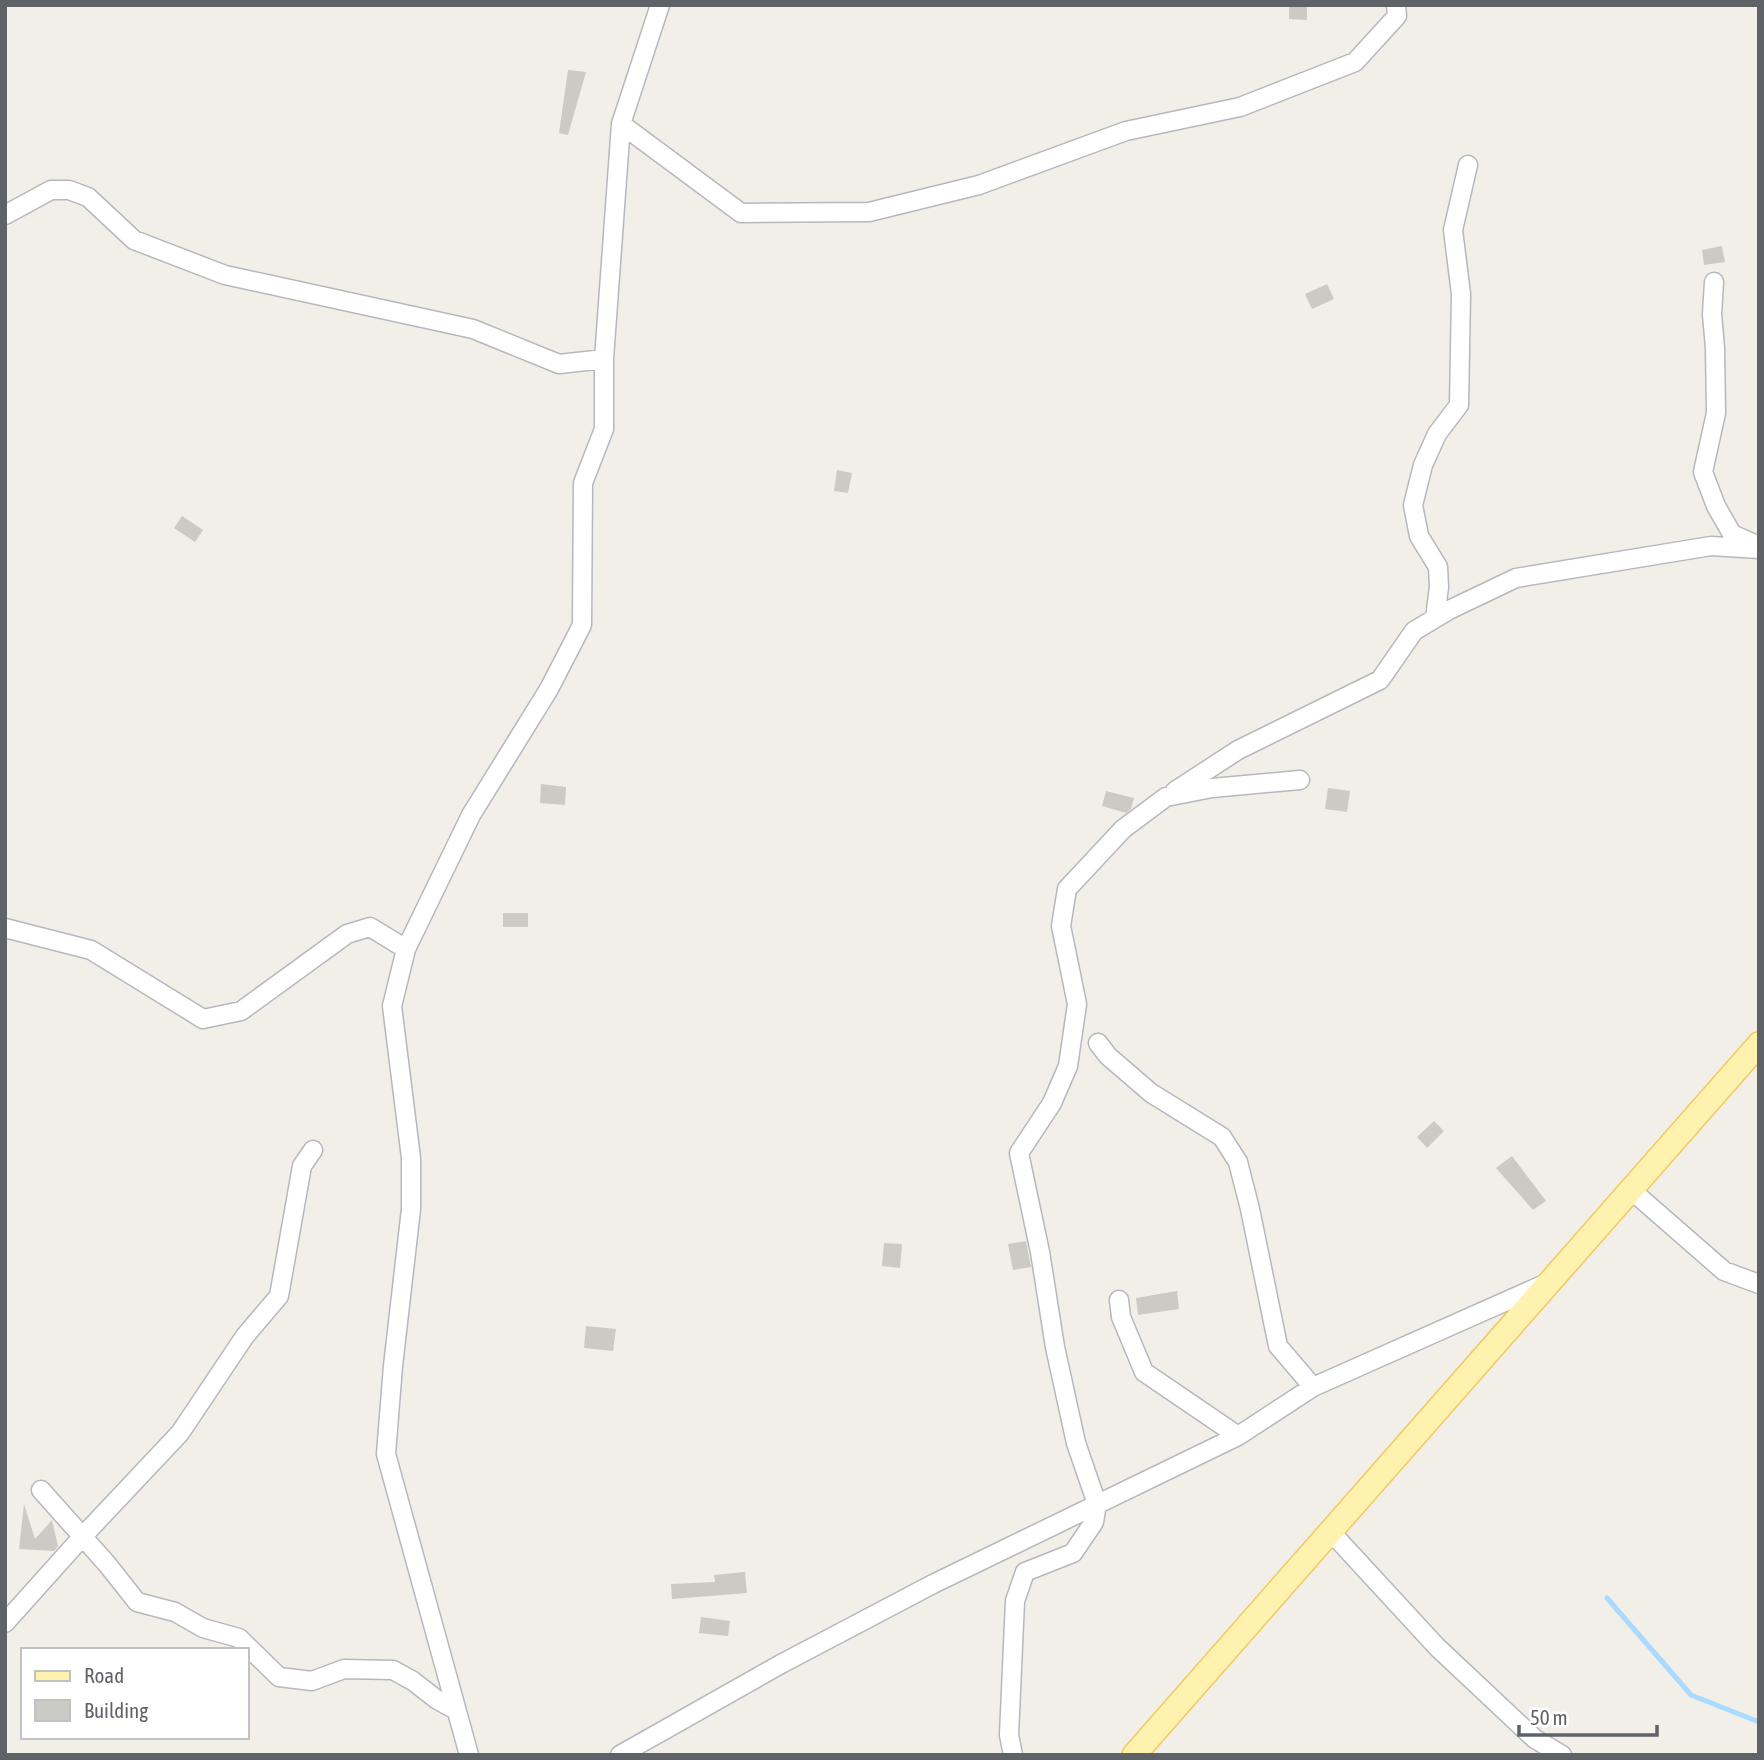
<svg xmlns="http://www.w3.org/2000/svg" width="1764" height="1760" font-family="'Asap Condensed',sans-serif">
<rect width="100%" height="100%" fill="#f1efe8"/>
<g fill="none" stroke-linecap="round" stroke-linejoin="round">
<path stroke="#aadaff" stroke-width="5" d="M1607,1598L1691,1695L1759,1722"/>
</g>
<path fill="#cccac5" d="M1289,5H1307V20L1289,19Z
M568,70L586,72L568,135L559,133Z
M1722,246L1725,262L1704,265L1702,250Z
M1327,284L1334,299L1312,309L1305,294Z
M837,470L852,473L848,493L834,491Z
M182,516L203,530L195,542L174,528Z
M541,784L566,787L565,805L540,803Z
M1328,788L1350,791L1347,812L1325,809Z
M1106,791L1134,798L1131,809L1126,813L1102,806Z
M503,913H528V927H503Z
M1434,1121L1444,1131L1427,1148L1417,1137Z
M1512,1156L1546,1201L1533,1210L1496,1168Z
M1026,1241L1031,1267L1013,1270L1008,1244Z
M884,1243L902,1244L900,1268L882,1266Z
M1177,1291L1179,1309L1138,1315L1136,1298Z
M586,1326L616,1329L613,1351L584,1348Z
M24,1504L35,1539L52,1520L58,1546L54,1551L19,1549Z
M745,1572L747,1593L672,1599L671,1584L715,1582L714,1575Z
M701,1617L730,1621L728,1636L699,1633Z"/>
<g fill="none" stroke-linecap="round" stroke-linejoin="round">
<g stroke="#b5b8bc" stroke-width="21">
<path id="minor" d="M621,124L741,213L869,212L979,185L1126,131L1240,107L1355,62L1397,16L1396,5
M5,215L51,190H69L88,197L134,240L225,275L473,329L559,364L604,359
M1714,282L1712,314L1715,348L1716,413L1703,472L1716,506L1732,534L1757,545
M1435,618L1439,587L1438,567L1419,536L1413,505L1423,465L1437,434L1459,405L1461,294L1453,230L1468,165
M1175,791L1238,750L1380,680L1414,631L1449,610L1516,578L1711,546L1759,549
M5,928L91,950L203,1019L241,1011L347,934L370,927L406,949
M1098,1043L1108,1056L1151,1093L1222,1137L1238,1162L1250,1209L1278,1346L1313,1387
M1630,1189L1724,1271L1759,1284
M1119,1300L1121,1317L1144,1372L1238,1436
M41,1490L107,1564L137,1602L175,1612L203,1628L239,1638L279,1677L312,1681L344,1669L393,1670L413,1681L436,1699L456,1710
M1330,1531L1437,1647L1535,1739L1562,1755
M5,1623L83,1536L180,1433L245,1336L279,1296L302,1166L313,1150
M469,1755L386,1454L393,1366L411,1209V1158L392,1006L406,949L471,815L549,689L582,625L583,483L604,429V359L621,124L660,5
M620,1755L781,1664L933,1584L1238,1436L1313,1387L1547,1283
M1013,1755L1009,1735L1015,1601L1025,1572L1073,1553L1094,1522L1097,1504L1076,1443L1055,1347L1040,1252L1019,1153L1052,1103L1068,1066L1077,1004L1061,926L1067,889L1123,829L1166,797L1212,788L1300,780"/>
</g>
<g stroke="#f2c960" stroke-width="26">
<path id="major" d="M1134,1755L1759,1044"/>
</g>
<use href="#minor" stroke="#fff" stroke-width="18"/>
<use href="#major" stroke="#fff2af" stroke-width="23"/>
</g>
<rect width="1764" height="1760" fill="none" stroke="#5f6368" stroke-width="14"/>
<rect x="21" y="1648" width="228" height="91" fill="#ffffff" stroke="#bfc1c3" stroke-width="2"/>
<rect x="35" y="1671" width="35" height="10" fill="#fff2af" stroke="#bfc1c3" stroke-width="2"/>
<text x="84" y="1683" font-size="21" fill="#5f6368">Road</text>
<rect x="35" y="1700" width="35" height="21" fill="#cccac5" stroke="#bfc1c3" stroke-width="2"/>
<text x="84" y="1718" font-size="21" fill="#5f6368">Building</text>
<path d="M1519 1725v10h138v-10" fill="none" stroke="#5f6368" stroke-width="3.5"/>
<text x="1530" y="1725" font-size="21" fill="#5f6368" stroke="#ffffff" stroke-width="5" paint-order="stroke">50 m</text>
</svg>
